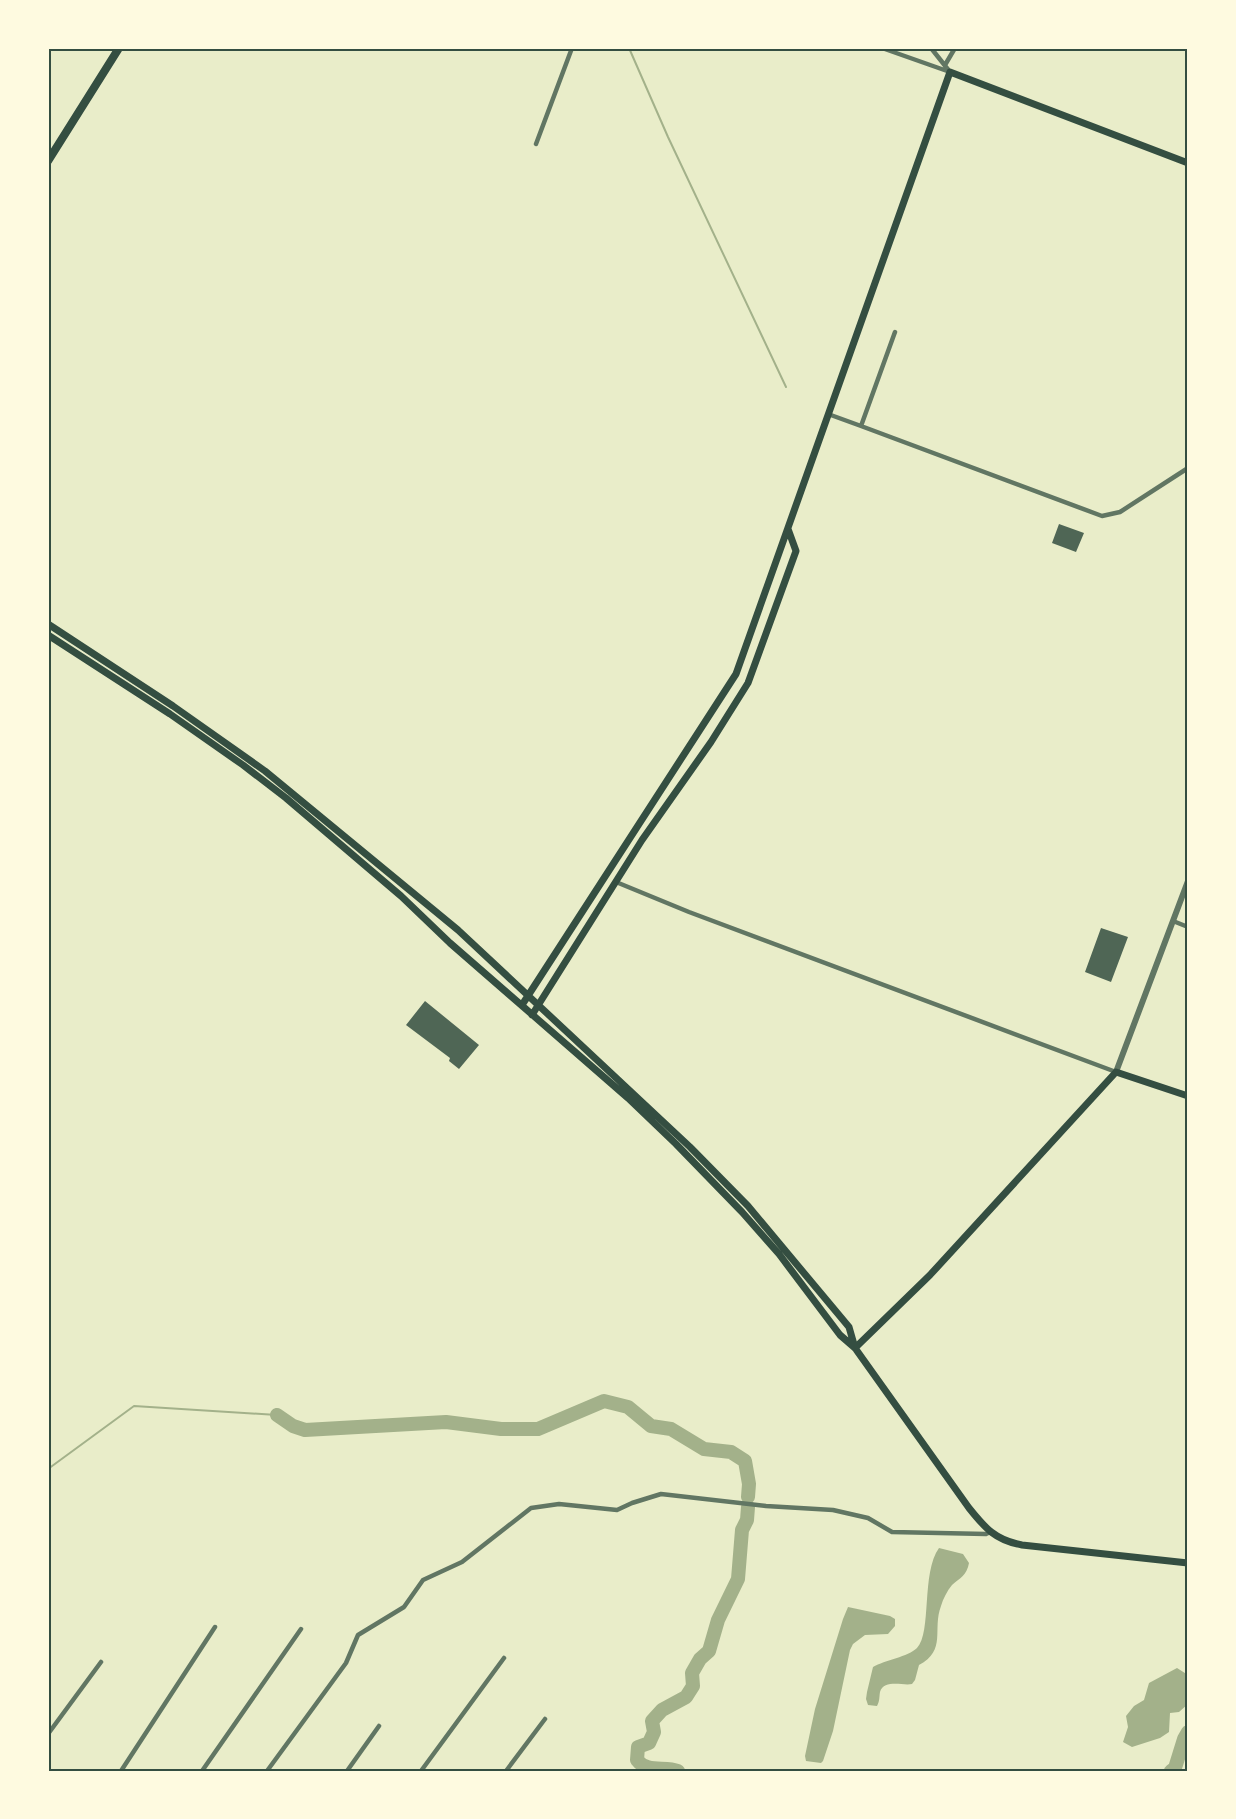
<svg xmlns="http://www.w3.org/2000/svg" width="1236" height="1819" font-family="Ubuntu,sans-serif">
<rect width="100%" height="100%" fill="#e9edc9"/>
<path fill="#a3b18a" d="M939,1548L963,1554L969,1563C967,1575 960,1578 952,1585C947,1591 943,1599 941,1606C932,1630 947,1650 919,1665L915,1680L912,1684C903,1686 884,1679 880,1692C879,1698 880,1700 877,1706L868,1705L866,1699L867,1692L873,1667C885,1660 908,1657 917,1648C932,1632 921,1573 939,1548Z
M848,1607L890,1616L895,1619V1626L888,1634L865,1635L853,1644L850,1650L833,1731L823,1761L821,1763L806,1761L805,1756L815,1709L843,1619Z
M1177,1668L1188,1675V1704L1179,1712L1170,1713L1169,1732L1160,1738L1132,1747L1123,1742L1128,1727L1126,1716L1134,1706L1144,1700L1149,1683Z"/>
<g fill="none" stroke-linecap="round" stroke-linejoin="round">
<path stroke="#a3b18a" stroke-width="2" d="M629,48L668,137L786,387
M48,1469L134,1406L277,1415"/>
<path stroke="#a3b18a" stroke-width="14" d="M277,1415L293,1426L305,1430L446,1422L501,1429H538L604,1401L628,1407L651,1426L671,1429L704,1449L731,1452L745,1461L749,1484L748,1497
M678,1771C664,1766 647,1773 637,1760L638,1747L649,1743L654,1732L652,1721L662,1710L686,1697L693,1686L692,1673L700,1659L709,1651L718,1620L738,1579L742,1530L747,1520L748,1507
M1171,1771L1175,1768L1184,1739L1188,1732"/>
</g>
<path fill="#4f6655" d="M1059,524L1084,533L1076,552L1052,543Z
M1101,928L1128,937L1111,982L1085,972Z
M425,1001L479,1045L459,1069L449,1061L450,1058L406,1025Z"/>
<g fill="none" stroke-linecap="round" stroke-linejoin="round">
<path stroke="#617663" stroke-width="4.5" d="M882,48L950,72
M931,48L950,72
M945,65L955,48
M536,144L572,48
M895,332L861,426L1102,516L1120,512L1188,468
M828,414L861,426
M616,882L689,912L1116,1072
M1173,921L1188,927
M48,1734L101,1662
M121,1771L215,1627
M202,1771L301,1629
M267,1771L346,1663L358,1635L404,1607L423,1580L462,1562L531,1508L559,1504L617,1510L632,1503L661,1494L766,1506L833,1510L868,1518L892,1532L986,1534L990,1532
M347,1771L379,1726
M421,1771L504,1658
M506,1771L545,1719"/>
<path stroke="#617663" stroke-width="6" d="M1116,1072L1188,881"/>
<path stroke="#344e41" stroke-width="7" d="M48,624L173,706L265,771L458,930L690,1147L748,1206L849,1327L855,1348
M48,635L170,714L243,765L286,798L401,896L450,943L628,1098L676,1144L742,1212L779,1254L840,1335L855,1348L969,1508C985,1528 995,1540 1022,1545L1188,1563
M522,1005L736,674L950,72L1188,163
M532,1015L642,840L711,742L748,683L796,551L788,529
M855,1348L930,1275L1116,1072L1188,1096"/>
<path stroke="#344e41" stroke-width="8" d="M48,161L119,48"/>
</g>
<rect width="1236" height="1819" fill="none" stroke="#fefae0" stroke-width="99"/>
<rect x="50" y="50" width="1136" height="1720" fill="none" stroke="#344e41" stroke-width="2"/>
</svg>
